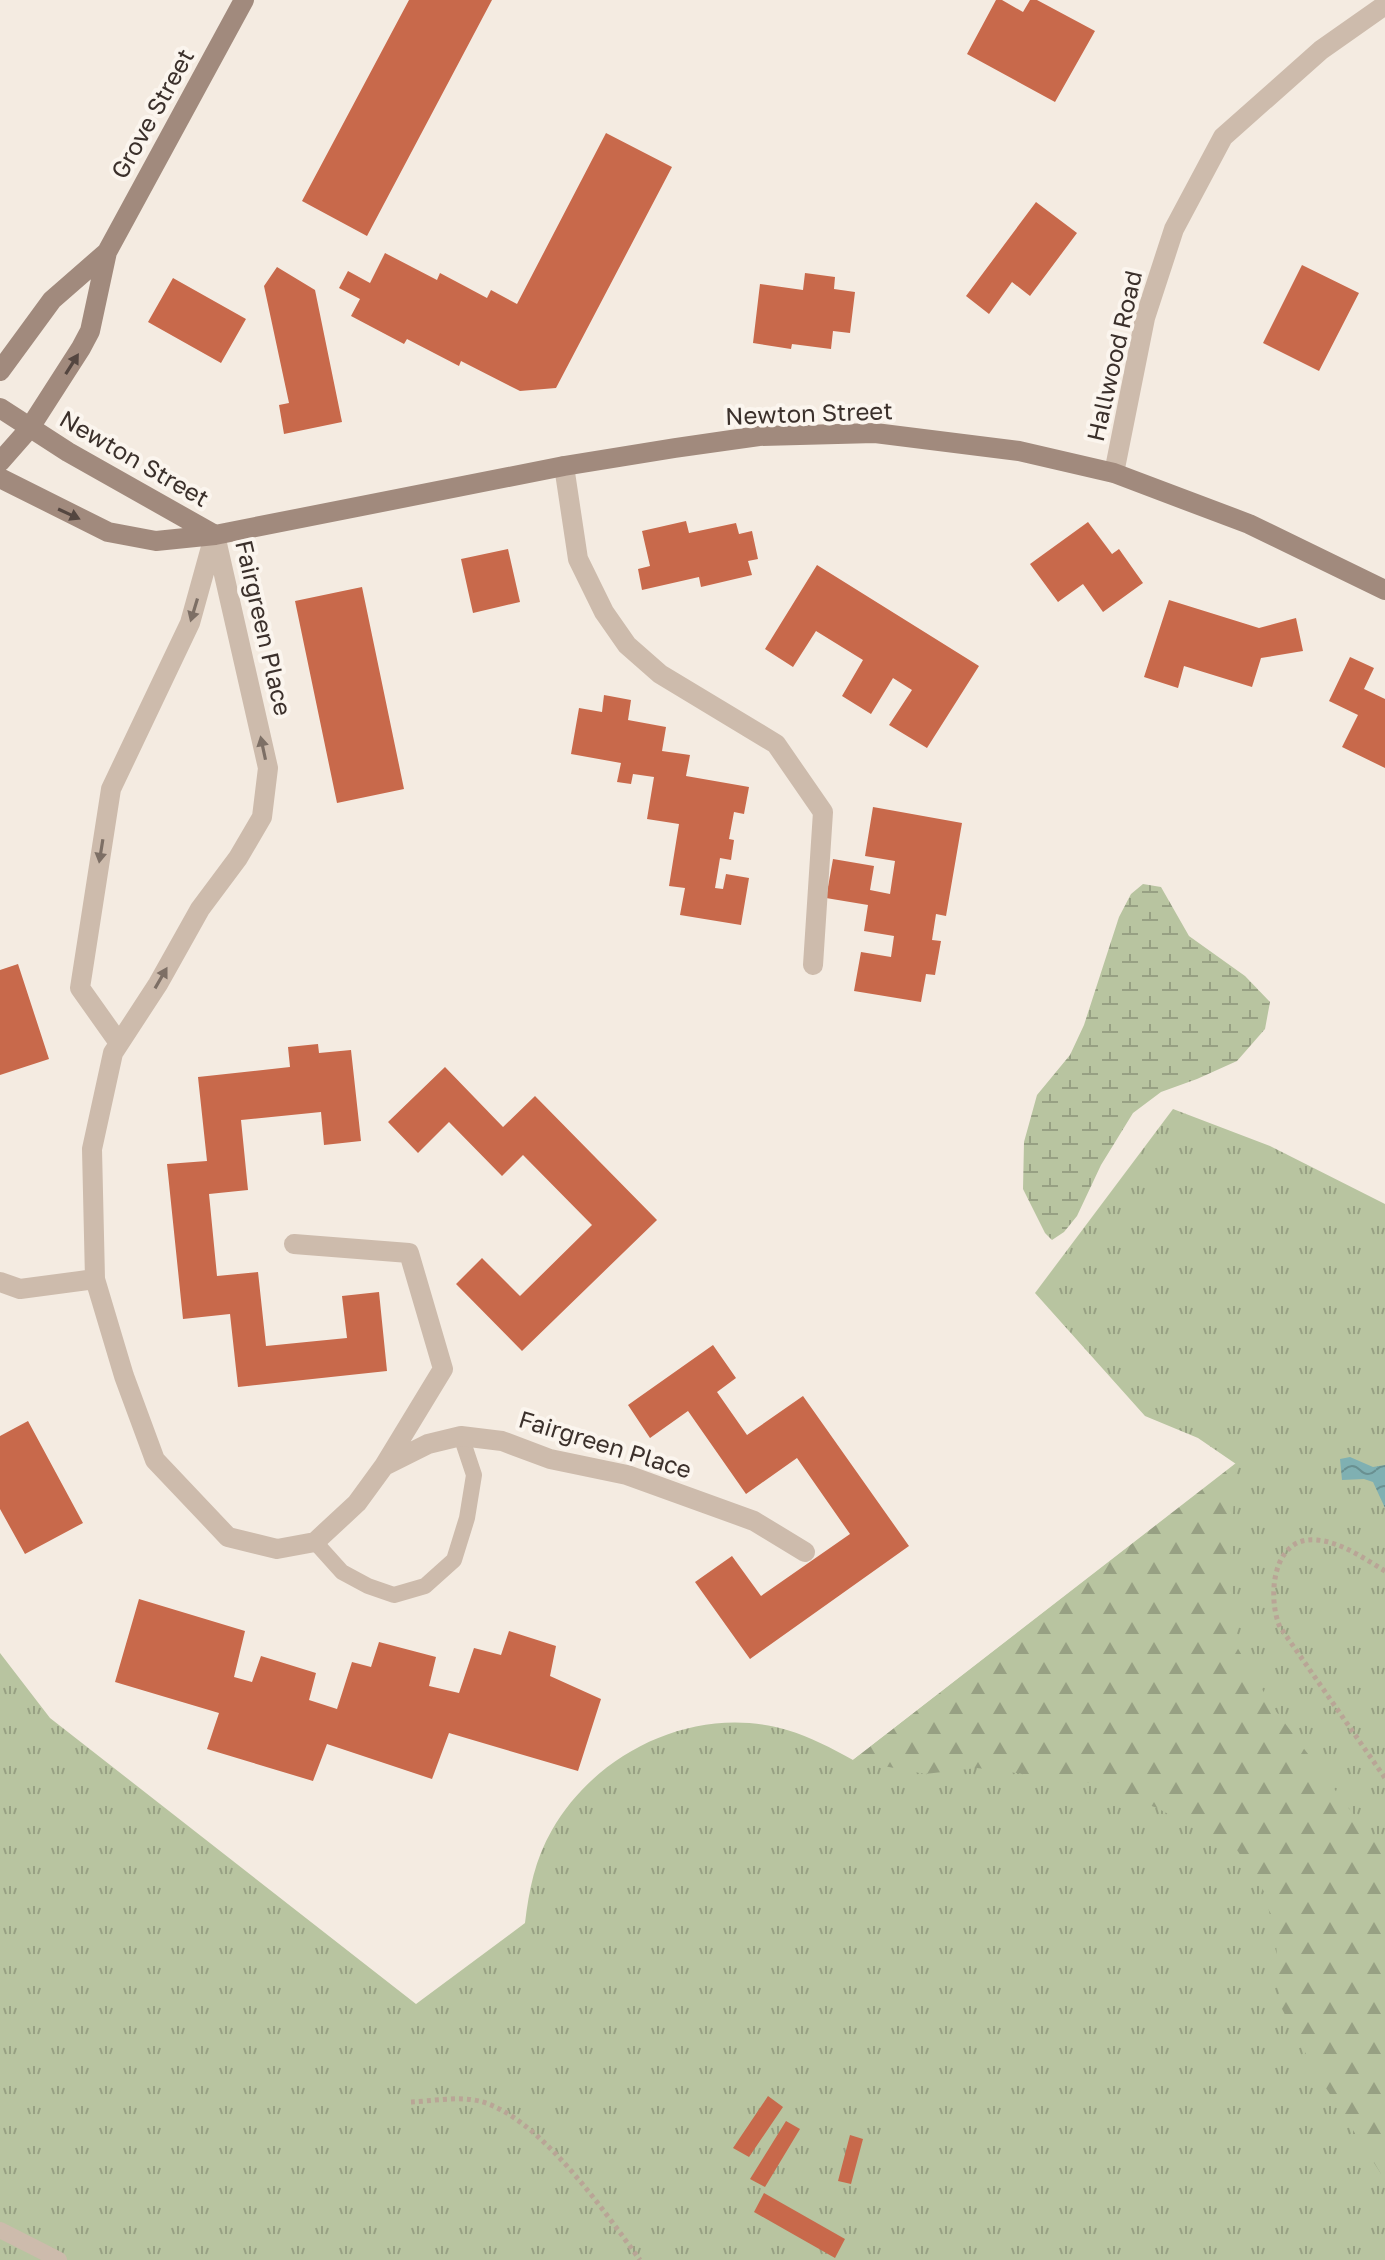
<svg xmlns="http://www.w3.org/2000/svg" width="1385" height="2260" font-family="'Golos Text',sans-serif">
<defs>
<pattern id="grass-tufts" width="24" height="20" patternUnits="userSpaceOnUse" patternTransform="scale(2)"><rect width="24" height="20" fill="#b8c4a0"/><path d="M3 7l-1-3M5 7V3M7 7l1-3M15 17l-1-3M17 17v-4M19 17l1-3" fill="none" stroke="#97a083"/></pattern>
<pattern id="forest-firs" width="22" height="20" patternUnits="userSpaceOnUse" patternTransform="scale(2)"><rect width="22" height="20" fill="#b8c4a0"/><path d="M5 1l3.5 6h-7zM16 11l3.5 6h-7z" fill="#97a083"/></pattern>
<pattern id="wetland-marsh" width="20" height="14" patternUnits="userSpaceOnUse" patternTransform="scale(2)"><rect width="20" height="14" fill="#b8c4a0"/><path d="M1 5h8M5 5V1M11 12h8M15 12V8" fill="none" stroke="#97a083"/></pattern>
<pattern id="water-waves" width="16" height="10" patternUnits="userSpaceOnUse" patternTransform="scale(2)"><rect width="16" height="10" fill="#7fb0b2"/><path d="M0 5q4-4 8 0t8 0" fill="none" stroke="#699091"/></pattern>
</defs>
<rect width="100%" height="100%" fill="#f4ebe1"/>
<path fill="url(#grass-tufts)" d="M1173,1109L1270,1146L1385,1204V2260H0V1653L50,1718L416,2004L525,1923C529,1890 535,1859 552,1830C597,1751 697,1703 787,1730C811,1737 831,1748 853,1760L1236,1464L1198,1438L1145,1416L1035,1293Z"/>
<path fill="url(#forest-firs)" d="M1236,1463L1230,1565L1237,1647L1272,1706L1350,1810L1385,1850V2180L1315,2071L1281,2007L1276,1943L1265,1893L1237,1850L1157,1808L1092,1783L977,1768L925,1774L853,1760Z"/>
<path fill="url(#wetland-marsh)" d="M1143,884L1161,887L1189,936L1245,976L1270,1002L1265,1029L1237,1061L1197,1079L1161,1092L1133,1113L1101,1165L1077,1216L1064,1232L1052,1240L1045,1233L1023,1189L1024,1142L1037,1095L1070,1055L1084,1025L1119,917L1131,894Z"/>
<path fill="url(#water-waves)" d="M1350,1457L1373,1467L1385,1465V1508L1373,1482L1364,1479L1342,1480L1340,1459Z"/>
<path fill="#c8694b" d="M409,0H492L367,236L302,201Z
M996,0H1002L1023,12L1030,0H1037L1095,31L1055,102L967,54Z
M606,133L672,167L556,388L520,391L461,361L459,366L407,339L404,344L351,316L360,299L339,288L348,271L370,283L385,253L437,280L440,273L487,298L491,290L517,304Z
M1036,202L1077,233L1030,296L1012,282L989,314L966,296Z
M1302,265L1359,293L1319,371L1263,343Z
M277,267L315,290L342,422L284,434L279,405L289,403L264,286Z
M805,273L835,277L834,289L855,292L850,333L833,331L831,349L792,344L791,349L753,343L760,284L803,290Z
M173,278L246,319L221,363L148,322Z
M686,521L689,533L736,523L739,534L752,531L758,559L748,561L752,575L701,587L699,577L642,590L638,569L650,566L642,531Z
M1088,522L1112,554L1119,549L1143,583L1103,612L1083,584L1058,602L1030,564Z
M508,549L520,602L473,613L461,559Z
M817,565L979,666L927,748L889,725L912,690L893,678L871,714L842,696L863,660L816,631L793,667L765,649Z
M362,587L404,789L337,803L295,601Z
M1169,600L1259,628L1296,618L1303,651L1261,658L1252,687L1184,666L1178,688L1144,677Z
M1350,657L1374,668L1364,689L1385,699V768L1342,747L1358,715L1329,701Z
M604,695L631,700L628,720L666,727L662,751L690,755L686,776L749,787L744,814L734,812L729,839L734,840L731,860L720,858L715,888L723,889L726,874L749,878L741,925L680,915L685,888L669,886L679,824L647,819L654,777L633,774L631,784L617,782L621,763L571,754L579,708L602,712Z
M873,807L962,823L946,916L936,914L932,940L941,941L935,975L926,974L921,1002L854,991L861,952L891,957L894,936L864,931L868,905L826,898L833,859L874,866L870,890L890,894L895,861L865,856Z
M18,964L49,1059L0,1075V970Z
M318,1044L319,1053L351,1050L361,1141L324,1145L321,1112L241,1120L248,1190L209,1194L217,1276L258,1272L266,1346L347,1338L342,1296L379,1292L387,1371L238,1387L230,1314L183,1319L167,1164L207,1161L198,1077L290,1067L288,1047Z
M445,1067L503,1127L535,1096L657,1220L522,1351L456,1284L482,1258L520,1296L592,1225L523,1155L502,1176L449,1122L418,1153L388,1122Z
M713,1345L736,1378L717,1392L747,1435L803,1396L909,1546L750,1659L695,1582L732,1556L761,1596L850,1534L797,1458L746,1494L688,1411L650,1438L628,1405Z
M28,1421L83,1523L25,1554L0,1509V1436Z
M139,1599L245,1631L234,1677L252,1682L261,1656L316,1673L309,1700L337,1709L352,1662L371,1667L379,1642L436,1657L429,1686L459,1693L474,1648L501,1655L509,1631L556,1646L550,1676L601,1699L578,1771L449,1733L432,1779L327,1744L313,1781L207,1749L219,1713L115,1682Z
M768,2096L783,2107L749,2157L733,2148Z
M786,2121L800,2129L765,2187L750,2179Z
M850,2135L863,2139L851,2184L838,2181Z
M764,2193L845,2239L835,2258L754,2212Z"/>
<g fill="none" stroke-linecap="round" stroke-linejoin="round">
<path stroke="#b9a596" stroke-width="5" stroke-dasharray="4 4" stroke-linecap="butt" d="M1385,1571C1365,1559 1341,1542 1317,1540C1272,1535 1267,1598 1280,1627L1385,1778
M411,2102C432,2101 459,2096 479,2101C539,2116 604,2211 640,2260"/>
<path stroke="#cdbbac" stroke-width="16" d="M315,1542L342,1572L368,1586L394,1595L425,1586L454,1560L467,1518L474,1475L461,1436
M0,2230L59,2260"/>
<path stroke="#cdbbac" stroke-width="20" d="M564,466L578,559L604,612L627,645L660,674L776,744L823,812L813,965
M1114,473L1145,318L1174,229L1223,137L1321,50L1385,5
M215,535L268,768L262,817L238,858L200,909L158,984L113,1053L92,1149L95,1279L124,1376L155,1460L228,1537L277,1549L315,1542L357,1503L384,1466
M119,1043L80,988L111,789L190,623L213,540
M294,1244L409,1253L443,1369L384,1466L428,1444L461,1436L502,1441L550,1459L627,1475L754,1521L805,1552
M0,1282L20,1289L95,1279"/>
<path stroke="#a18a7d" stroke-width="20" d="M0,371L52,300L107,252
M0,408L68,452L215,535
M0,462L29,429L81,348L90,331L107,252L244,0
M0,478L108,532L156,541L215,535L564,466L675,448L759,436L875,433L1019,451L1114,473L1249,524L1385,590"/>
</g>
<defs><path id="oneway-solid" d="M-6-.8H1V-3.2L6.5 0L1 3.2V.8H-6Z" transform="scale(2)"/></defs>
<g fill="#544640">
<use href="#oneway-solid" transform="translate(72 364) rotate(-58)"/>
<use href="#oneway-solid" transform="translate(69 514) rotate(25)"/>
</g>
<g fill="#7d6f65">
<use href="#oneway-solid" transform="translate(194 610) rotate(107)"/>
<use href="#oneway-solid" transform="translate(263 748) rotate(-102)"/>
<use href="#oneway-solid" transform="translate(101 851) rotate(99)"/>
<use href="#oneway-solid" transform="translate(161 978) rotate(-60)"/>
</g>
<g text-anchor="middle" stroke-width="8" stroke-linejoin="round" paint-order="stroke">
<g font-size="24" fill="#3b302b" stroke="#fbf5ee">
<text transform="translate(153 114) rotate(-61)" y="8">Grove Street</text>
<text transform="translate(1115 356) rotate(-77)" y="8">Hallwood Road</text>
<text transform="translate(809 414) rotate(-2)" y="8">Newton Street</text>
<text transform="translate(134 459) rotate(30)" y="8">Newton Street</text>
<text transform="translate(263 628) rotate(77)" y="8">Fairgreen Place</text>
<text transform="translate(605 1445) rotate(17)" y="8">Fairgreen Place</text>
</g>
</g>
</svg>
